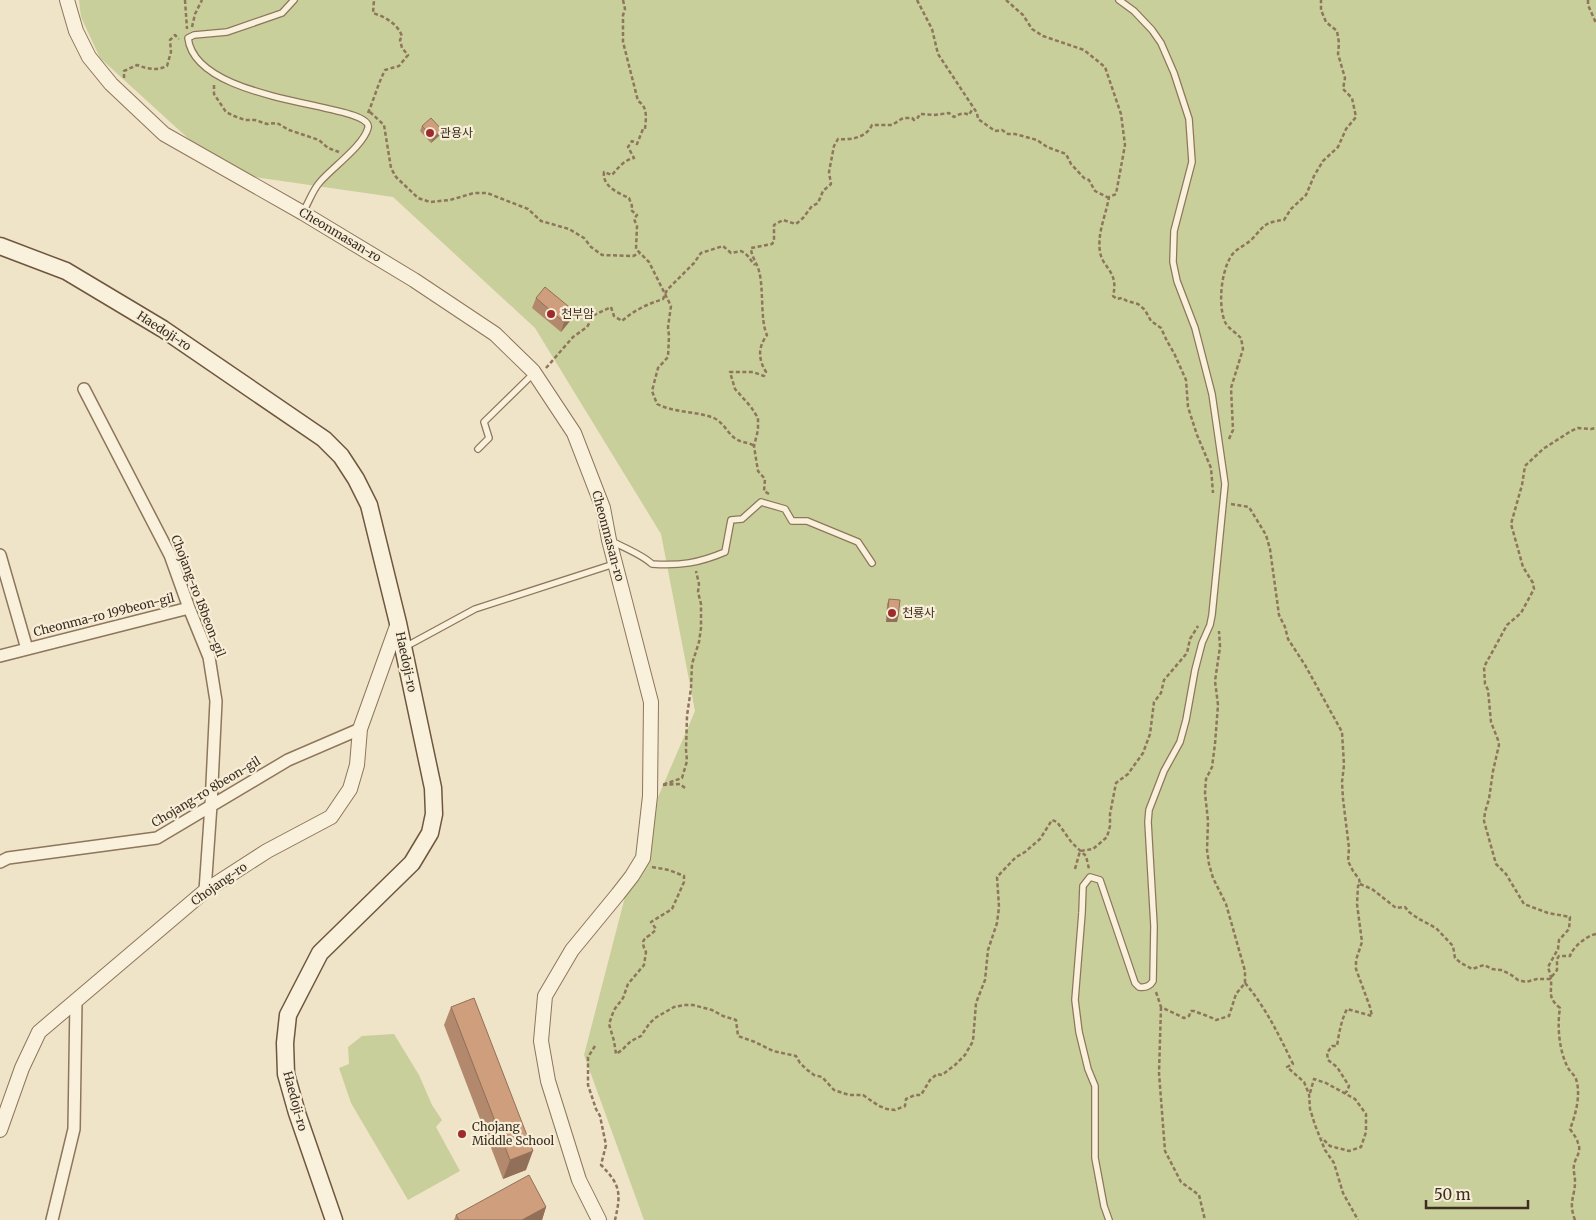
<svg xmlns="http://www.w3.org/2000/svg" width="1596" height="1220" font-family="Merriweather,'Noto Sans KR',serif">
<rect width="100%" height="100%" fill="#f0e4c8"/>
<path fill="#c9cf9b" d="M79,0H1596V1220H644L584,1055L640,839L695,711L661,534L535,328L393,197L226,173L100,58L81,17Z
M394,1034L419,1075L432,1105L442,1120L436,1127L460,1171L408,1200L351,1103L339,1068L349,1064L348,1047L362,1036Z"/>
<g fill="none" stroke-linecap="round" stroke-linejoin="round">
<g stroke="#8d765c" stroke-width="8">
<path id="service" d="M294,0L282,13L227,32L194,35L188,38C196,106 375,102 368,128C363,146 333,167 320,182C312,191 309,202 303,212
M478,449L489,438L484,422L534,373
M611,541C623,547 643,555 652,564C680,566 699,563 725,552L731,520L742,519L761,502L785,509L792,521H807L858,542L872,563
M405,647L475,609L614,564
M1109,1220L1104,1206L1095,1158V1086L1088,1069L1079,1032L1075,1000L1082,913L1083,886L1090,877L1100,880L1135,983L1139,987C1145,988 1150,986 1153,981L1154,926L1148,822L1149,810L1164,771L1180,742L1186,720L1195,670L1202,643L1210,625L1212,615L1225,484L1212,394L1195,328L1177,281L1173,262L1174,231L1192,162L1189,119L1174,73L1161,43L1152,30L1134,11L1119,0"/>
</g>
<g stroke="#8d765c" stroke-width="14">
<path id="minor" d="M84,389L170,555L189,608L209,657L216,701L211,805L205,891
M0,555L27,649
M0,656L189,608
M0,862L8,858L157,838L288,760L360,729
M52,1220L74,1129L76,1000"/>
</g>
<g stroke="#8d765c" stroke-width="16">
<path id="tertiary" d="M67,0L76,31L89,57L111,84L164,134L303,213L414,280L495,334L533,371L574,433L603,508L609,540L651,702L650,796L643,858L632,876L618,894L572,950L545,996L541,1041L548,1081L579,1180L599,1220
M0,1130L22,1068L39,1032L205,891L267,851L331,817L350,789L357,765L360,729L398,623"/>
</g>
<g stroke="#6f573f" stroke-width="19">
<path id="secondary" d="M0,246L66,271L163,329L324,439L341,456L356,479L369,505L398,623L433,788L434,814L430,833L412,863L320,953L288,1015L285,1043L286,1074L297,1113L334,1220"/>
</g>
<path stroke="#8d765c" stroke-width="2.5" stroke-dasharray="4 2.5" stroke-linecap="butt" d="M185,0L187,29
M623,0L625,9L623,15V42L638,101C648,107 646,118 645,129H643L637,144L632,141L628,147L634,158C624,160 618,168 612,175L604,172C602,186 618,193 629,198L632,206L631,210L637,215L634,219L637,226L636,249L649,262L671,306L668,327L669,336L668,357L658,368L652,391L657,404C675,413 696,411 714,418C724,423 728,434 736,439C742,443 749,442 754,446
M917,0L932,29L938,54L977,113L978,119L995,131L1002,130L1008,134H1015L1037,140L1047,147L1066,154L1071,164L1084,178L1089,180L1095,191L1109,198
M1006,0L1023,15L1032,29L1043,36L1084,50L1105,67L1121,114L1125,145L1116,194L1109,197C1106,215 1097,233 1100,252C1103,269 1119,271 1113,296L1117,299L1122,298L1127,301L1138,304L1145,310L1151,321L1161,328L1167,341L1174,353L1186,380L1188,407L1197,435L1211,468L1213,493
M1588,0V5L1596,23
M192,27L195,14L202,0
M124,78V71L137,65C148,69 156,71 167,66L171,52L170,40L175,35L179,39
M214,85V94L226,112L234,116L245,120H255L267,124L277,123L289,130L319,140L328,148L339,152
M370,112L384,125L391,168L396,177L418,198L430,202L450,200L474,193H487L528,209L541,221L569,229L584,238L591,247L602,255L633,256L640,253
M368,113C374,99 378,84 385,70L399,66L408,55L402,48L400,40L402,36C397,23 385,17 373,13L374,0
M546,368L573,337L587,327L594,315L611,307L614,316L622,321C634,310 648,304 663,299L667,290L694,263L701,253L723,246L731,253L741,251C750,256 749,259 755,265
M1229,439L1233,430L1231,388L1243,349L1241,338C1236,333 1228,328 1225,322C1218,305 1221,274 1230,258C1235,248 1246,246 1253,238C1265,225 1265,222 1284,220L1291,209L1306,195L1314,176L1323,161L1338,147L1346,129L1356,117L1352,98L1343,89L1345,78L1338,54L1339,43L1337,31L1326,22L1321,10V0
M769,494L764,491L765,479L758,471L756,459L754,446L758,430V418L751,407L735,389L730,372H753L764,376L766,372C758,359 758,347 767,335C760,321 764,289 759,271C757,263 751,256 751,248L772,244L774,241V225L783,220L796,224L803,218L812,206L818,203L823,191L831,184L829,172L834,146L838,139C851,140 866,138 872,125H892L903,118H912L914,120L917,119L920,114L934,115L949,113L954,117C959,114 963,112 969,115L973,108
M1231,504L1249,507L1266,535L1270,549L1279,615L1285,627L1288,639L1305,665L1342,732L1344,765L1342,782L1343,799L1349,848L1348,861L1353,871L1359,879L1360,884L1358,886L1357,904L1362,942L1356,960V969L1370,1007L1372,1016L1347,1009C1341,1021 1339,1033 1337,1046H1332L1327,1053L1328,1060L1337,1067L1349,1086L1347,1091L1344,1094
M685,788L680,784L662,785L682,778L687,761L686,750L687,716L691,688L692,664L699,642L701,628V604L698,592L699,584L696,571
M652,867L669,870L684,876V882L672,909L651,922L656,929C648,940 638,936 646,952L644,965L628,984L623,998L614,1010L609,1024L614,1041L616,1054L622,1050L631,1041L641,1036L649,1024L655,1018L674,1007L684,1005H693L712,1010L723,1016L736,1020L738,1036L755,1042L773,1051L796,1056L800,1063L806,1069L814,1075L822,1077L834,1090L849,1095H863L879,1106L887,1109L895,1110L905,1106L906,1099L915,1095H921L930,1080L937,1074L942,1075L955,1065L965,1055L973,1041L976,1003L985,980L988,950L997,923L999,907L997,877L1016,857L1025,852L1040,839L1052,820L1057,822L1072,843L1086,856L1089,869
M1075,869L1080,851L1093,849L1107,837L1110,826V814L1116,783L1128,774L1143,753L1150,734L1154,702L1161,693L1164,680L1187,653L1190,639L1198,626
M1360,884L1372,889L1396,908L1405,907L1409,912L1419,919L1436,928L1453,946L1455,958L1461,963L1472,969L1484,965L1492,969L1501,970L1510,974L1518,980L1526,982L1537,979H1550L1557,970V959L1559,956H1570C1573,947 1586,936 1596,934
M1245,983C1266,1008 1279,1035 1293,1064L1287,1067L1304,1082L1309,1094L1310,1109L1315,1125L1325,1150L1334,1163L1343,1193L1358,1220
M1156,992L1161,1007L1184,1018L1189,1016L1191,1011H1194C1201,1014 1209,1016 1216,1020L1229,1016L1236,994L1245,983V971L1226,904L1213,878L1209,864L1207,850L1208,821L1205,793L1206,779L1212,767L1215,744L1218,705L1215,681L1220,647L1219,631
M1161,1007L1159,1073L1165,1151L1181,1182L1199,1195L1205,1220
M595,1046L588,1057V1085L596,1109L600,1116L606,1145L601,1165C621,1185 621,1194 615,1220
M1310,1093L1314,1079L1326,1083L1355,1099L1366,1114V1132L1361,1147L1349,1151L1330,1146L1322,1138
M1575,1220C1568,1201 1575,1198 1575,1181C1575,1176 1573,1171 1574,1165C1575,1158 1582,1152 1578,1143C1577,1138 1573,1134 1570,1129C1576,1114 1581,1094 1576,1079C1574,1074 1569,1071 1567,1066C1559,1049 1557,1026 1560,1008C1547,997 1552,993 1551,979C1551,975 1549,971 1548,967L1558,949L1559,940L1569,929L1570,917L1548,913L1524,904L1506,874L1496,864L1484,821L1485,812L1489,799L1493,771L1499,745L1498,740L1491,722L1488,690L1485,684L1484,667L1507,625L1521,613L1534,589L1533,583L1523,567L1511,524L1522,485L1525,466L1543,449L1571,431L1578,428L1591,429L1596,428"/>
<use href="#service" stroke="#faf1dc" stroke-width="5.5"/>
<use href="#minor" stroke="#faf1dc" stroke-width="11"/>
<use href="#tertiary" stroke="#faf1dc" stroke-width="14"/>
<use href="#secondary" stroke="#faf1dc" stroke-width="16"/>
</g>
<path fill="#b2896c" d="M422,126L442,130L440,135L431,143L420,131Z
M536,298L570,321L561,332L532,308Z
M889,599L898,617L897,622H886L887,604Z
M451,1007L526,1170L503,1179L444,1025Z
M546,1207L542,1220H454L456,1215Z"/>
<path fill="#916f58" d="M442,130L440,135L431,143L433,138Z
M574,311L570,321L561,332L564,322Z
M887,617H898L897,622H886Z
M533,1151L526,1170L503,1179L510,1160Z
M546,1207L542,1220H522Z"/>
<path fill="#cf9f7d" stroke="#916f58" d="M431,118L442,130L433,138L422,126Z
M545,287L574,311L564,322L536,298Z
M889,599L900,600L898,617H887Z
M474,998L533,1151L510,1160L451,1007Z
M529,1175L546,1207L522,1220H459L456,1215Z"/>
<g fill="#9e2a2b" stroke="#f7eed8" stroke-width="2">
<circle cx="430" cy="133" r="5"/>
<circle cx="551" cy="314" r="5"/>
<circle cx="892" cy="613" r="5"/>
<circle cx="462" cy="1134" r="5"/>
</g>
<g text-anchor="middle" stroke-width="4.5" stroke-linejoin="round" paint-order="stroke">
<g font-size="12" fill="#3d2e20" stroke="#f7eed8" text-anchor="start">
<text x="440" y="137">관용사</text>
<text x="561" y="318">천부암</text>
<text x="902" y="617">천룡사</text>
<text x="472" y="1131">Chojang<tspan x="472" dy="14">Middle School</tspan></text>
</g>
<g font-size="12" fill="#3d2e20" stroke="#f7eed8">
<text transform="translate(340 235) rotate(31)" y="4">Cheonmasan-ro</text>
<text transform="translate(164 331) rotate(33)" y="4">Haedoji-ro</text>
<text transform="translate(608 536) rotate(75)" y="4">Cheonmasan-ro</text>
<text transform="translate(198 596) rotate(69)" y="4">Chojang-ro 18beon-gil</text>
<text transform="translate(104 615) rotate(-14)" y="4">Cheonma-ro 199beon-gil</text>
<text transform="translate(406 662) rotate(78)" y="4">Haedoji-ro</text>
<text transform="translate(206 792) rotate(-31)" y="4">Chojang-ro 8beon-gil</text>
<text transform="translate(219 884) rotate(-35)" y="4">Chojang-ro</text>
<text transform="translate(295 1101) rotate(75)" y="4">Haedoji-ro</text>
</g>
</g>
<path d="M1426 1200v8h102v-8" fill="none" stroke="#3d2e20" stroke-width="2.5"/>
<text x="1434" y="1200" font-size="15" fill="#3d2e20" stroke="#f7eed8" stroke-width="4" paint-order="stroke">50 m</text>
</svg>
